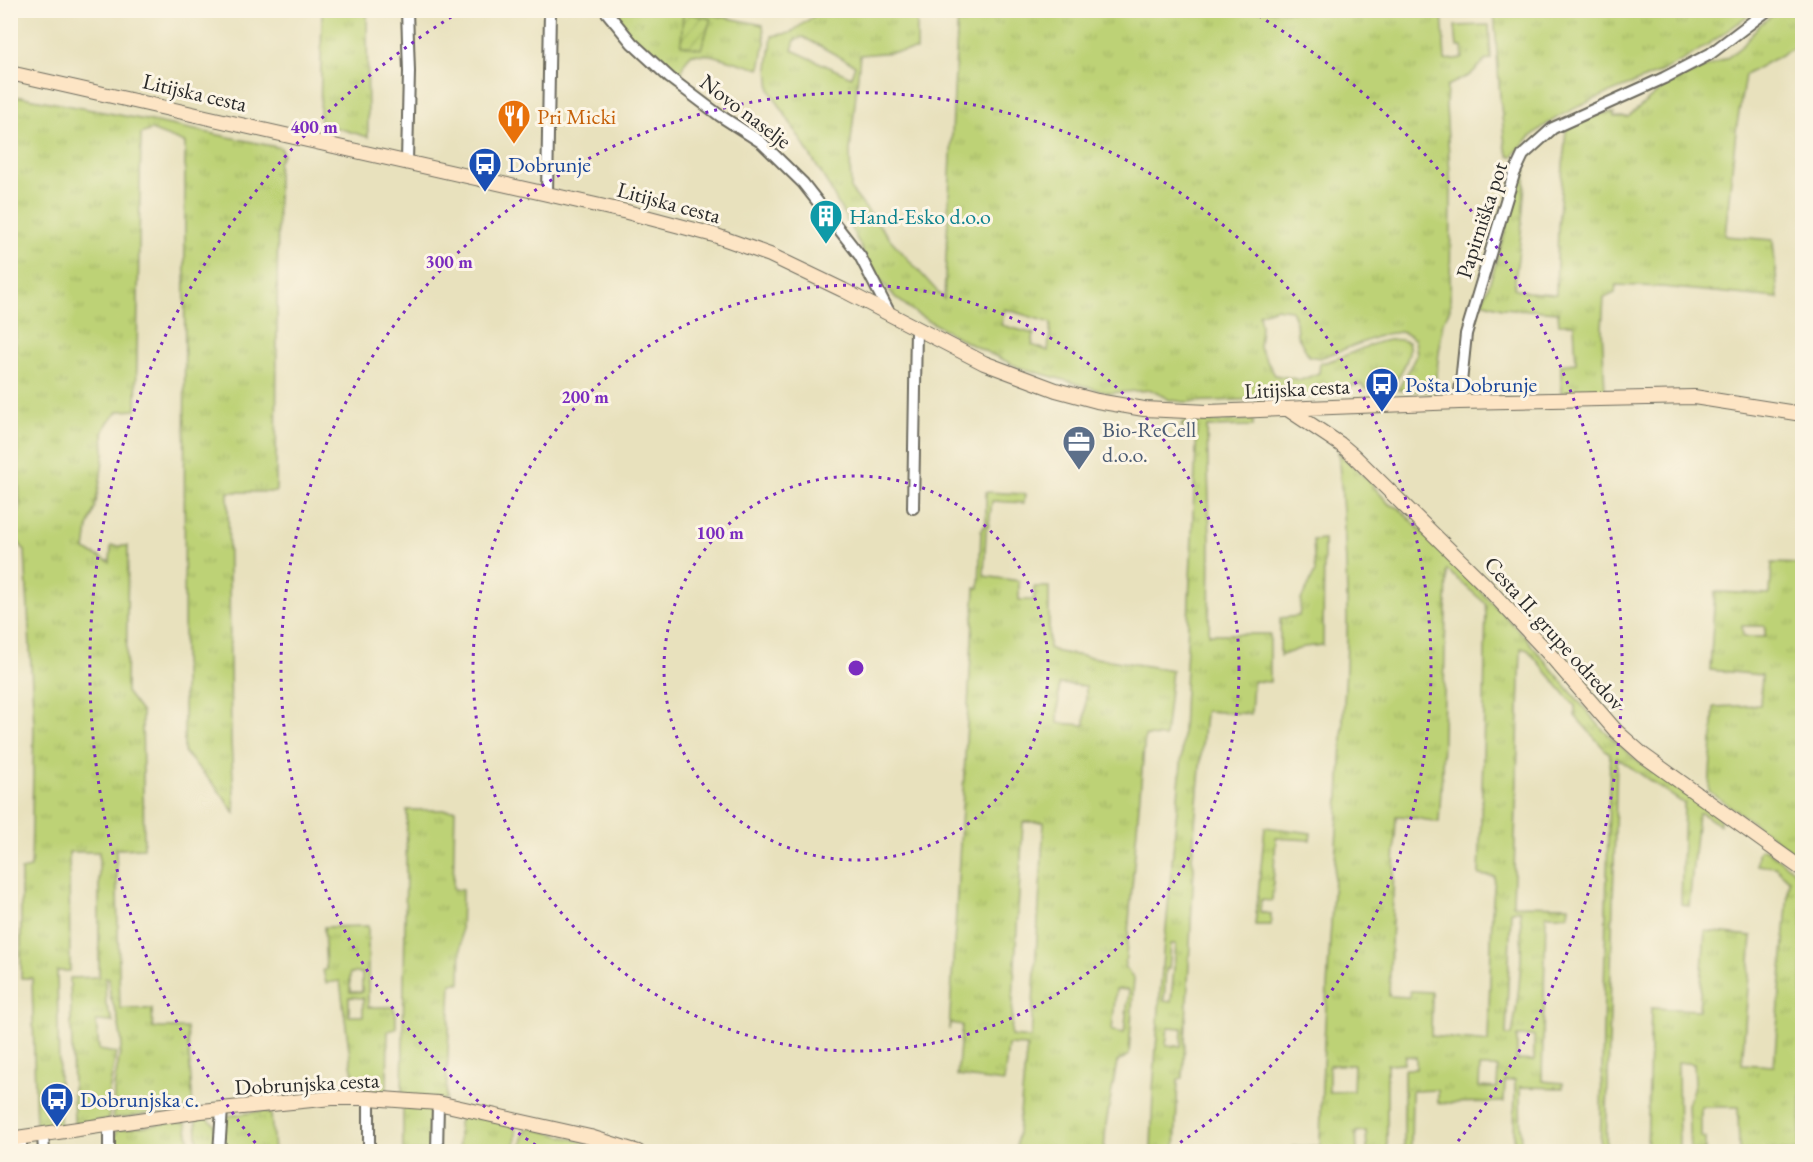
<svg xmlns="http://www.w3.org/2000/svg" width="1813" height="1162" font-family="'EB Garamond',serif">
<defs>
<pattern id="grass-tufts" width="24" height="20" patternUnits="userSpaceOnUse" patternTransform="scale(1.5)"><rect width="24" height="20" fill="#bdd276"/><path d="M3 7l-1-3M5 7V3M7 7l1-3M15 17l-1-3M17 17v-4M19 17l1-3" fill="none" stroke="#a3b466"/></pattern>
<pattern id="garden-furrows" width="10" height="10" patternUnits="userSpaceOnUse" patternTransform="scale(1.5)"><rect width="10" height="10" fill="#bdd276"/><path d="M-1 1l2-2M0 10L10 0M9 11l2-2" fill="none" stroke="#a3b466"/></pattern>
</defs>
<rect width="100%" height="100%" fill="#fcf5e5"/>
<filter id="ink" filterUnits="userSpaceOnUse"><feTurbulence type="fractalNoise" baseFrequency=".0167" numOctaves="2"/><feDisplacementMap in="SourceGraphic" scale="12" xChannelSelector="R" yChannelSelector="G"/><feConvolveMatrix kernelMatrix="1 2 1 2 8 2 1 2 1" color-interpolation-filters="sRGB"/></filter>
<filter id="wash" filterUnits="userSpaceOnUse"><feTurbulence type="fractalNoise" baseFrequency=".008" numOctaves="4" result="noise"/><feDisplacementMap in="SourceGraphic" scale="24" xChannelSelector="R" yChannelSelector="G"/><feGaussianBlur stdDeviation="1.35" result="paint"/><feColorMatrix in="noise" values="0 0 0 0 0 0 0 0 0 0 0 0 0 0 0 0 0 1.4 0 .05"/><feComposite in="paint" operator="in"/></filter>
<g filter="url(#wash)">
<rect width="100%" height="100%" fill="#e8e1bd"/>
<path fill="url(#grass-tufts)" stroke="#747e50" stroke-width="1.5" fill-rule="evenodd" d="M322,11H367L368,137L320,123Z
M607,11H692L763,25L765,42L760,69L711,55L692,54C684,62 681,66 682,78L678,82L630,38Z
M821,11H917V50L860,55L850,151L851,190L891,240L944,299L958,11H1442L1445,60L1463,58L1462,47H1457L1455,26L1489,25L1491,59L1486,60L1470,75L1447,86L1446,106L1451,190L1450,309L1443,322L1434,392L1398,390L1417,354L1415,340L1409,335L1400,332L1385,334L1320,358L1309,356L1297,335L1296,322L1291,310L1276,308L1259,314L1261,327L1259,347L1275,375L1301,380L1319,373L1320,363C1347,360 1383,331 1408,342C1413,357 1399,375 1392,387L1365,389L1362,385L1350,386L1348,391L1315,397L1184,402L1170,400L1151,390L1109,393L1018,367L966,342L917,314L895,297L868,265L861,247L826,181L770,90L768,68L772,36L790,33ZM803,37L855,65L851,77L792,50L795,40ZM1005,309L1051,323L1048,351L1032,345L1034,334L1001,325Z
M1494,11V10L1754,11C1725,33 1696,55 1662,71C1612,95 1548,109 1513,156H1509L1505,146L1500,97Z
M1779,11H1796L1800,19L1797,46L1745,75L1736,131L1725,236L1773,240L1778,298L1662,287L1616,285L1615,293L1604,298L1602,328L1605,390L1561,393V365L1576,363L1574,324H1559L1558,312L1502,308L1482,302C1501,259 1507,212 1524,168L1526,170L1521,234L1514,288L1527,292L1556,294L1558,228L1566,129C1582,123 1597,111 1614,113V117H1628L1666,85L1727,58L1744,44L1759,25Z
M11,97H23L151,121L281,148L283,154L278,163L276,492H228L231,742L235,813L216,787L184,752L185,143L151,130L141,134L136,410L119,411L108,422L103,433L104,453L100,481L95,507L88,528L85,550L110,562L111,546H128L126,692L142,713L144,848L116,849L120,1008L152,1009L153,1028H187L193,1107L113,1119L114,1086L122,1042L117,1015L110,996L109,978H105L106,1005L113,1022L96,1021L99,1050L116,1053L108,1098L109,1119L74,1124L70,978L99,977V852H69L70,971H57L60,1126L36,1129L32,978H21V870L31,868L34,725L25,551L11,532V510L20,511L15,402L16,283H10Z
M1253,420V426L1207,427L1210,541L1209,634H1270V682L1253,681L1251,714L1206,711L1205,713L1192,858L1194,867L1184,1061L1183,1078L1178,1079L1175,1151H1151L1153,1090L1164,941L1166,929L1182,753L1197,427H1182V423ZM1171,944H1176L1171,1002L1164,1001L1166,969H1169ZM1168,1027L1182,1028L1181,1046H1166Z
M1338,452L1369,481L1389,504L1399,508L1525,637L1602,729L1635,759L1720,819V825L1701,813H1698L1689,906L1681,904L1684,804L1617,758L1606,1151H1600L1610,755L1575,716V706L1528,650L1521,648L1513,905L1569,906L1568,915H1546L1542,1081L1563,1083V1088L1520,1087L1521,1152L1514,1151L1515,1080L1505,1081L1504,1102L1438,1103V1090L1412,1091L1411,1151H1399V1148L1404,1147V1069H1416V1057L1405,1056L1404,1063L1387,1064V1151H1367L1366,1131L1356,1132L1357,1151H1293V1147L1320,1146C1323,1004 1337,862 1343,720C1345,684 1348,648 1347,611C1347,558 1343,505 1338,452ZM1447,570L1486,604L1483,759L1479,875L1495,877L1492,912L1488,1042L1431,1036L1432,992L1410,991L1409,997L1389,996L1396,816C1411,816 1424,820 1439,822L1442,774ZM1520,910C1524,951 1519,996 1512,1035H1506L1511,911ZM1517,1036H1534V1061L1517,1060ZM1329,1065H1354L1353,1091L1329,1092ZM1480,1067H1498L1497,1088L1479,1087Z
M986,492L1025,494L1024,503L992,501L989,525L986,531L984,576L1019,581V600H1034V587H1049V648L1058,652L1172,670L1165,737L1145,736L1125,968L1134,978L1129,1055L1117,1062L1106,1124L1104,1151H1016L1027,1046L1008,1045L1004,1082L957,1076L962,1025L950,1023L949,1030L975,588H979L981,530L986,524ZM1059,684L1086,686L1085,725L1058,723ZM1023,822H1044L1031,1038L1011,1036ZM1116,989L1129,990L1124,1033L1112,1031Z
M1324,539L1323,645L1304,647L1280,656V618L1299,616L1301,600L1315,572L1313,540Z
M1772,563L1802,564V858L1709,791L1714,707L1760,705L1762,675L1710,670L1715,592L1770,594ZM1742,626H1765V637H1743Z
M407,810H455L453,889L462,890L460,983H451L446,1100L402,1096Z
M1265,827L1311,833L1310,840L1276,838L1272,901L1261,900L1260,912L1271,914V925H1255Z
M1761,849L1766,850L1793,870L1802,885V1082L1799,1151H1739L1738,1107H1701V1137L1705,1138V1151H1690L1688,1104L1695,1083L1694,1064L1678,1062L1679,1151L1647,1152L1651,1008L1699,1010L1705,931L1752,936L1742,1064L1774,1066L1789,880L1775,867L1757,865L1758,853Z
M368,926V1007H393L396,1015V1029L388,1031L387,1095L374,1094L376,1082L372,1080L369,1094L357,1093L351,1064L340,981L326,983L323,970H326L324,927ZM350,973H362V992H350ZM349,997L363,998V1016H349Z
M403,1108L431,1109L434,1113V1151L403,1152Z
M264,1111L271,1114L274,1151L222,1152L223,1123L228,1116Z
M469,1114L511,1123L516,1131L515,1151H459V1123L462,1116Z
M196,1118H207L215,1125L216,1151H198Z
M175,1122L186,1123L191,1151L114,1152L115,1136L117,1130Z
M529,1127L584,1142V1151L521,1152L524,1132Z"/>
<path fill="url(#garden-furrows)" stroke="#747e50" stroke-width="1.5" d="M683,12L711,19L701,49L681,45Z"/>
</g>
<g filter="url(#ink)">
<g fill="none" stroke-linecap="round" stroke-linejoin="round">
<g stroke="#6d6b5e" stroke-width="14">
<path id="street" d="M407,10L409,72L407,161
M605,10L632,43L670,78L719,115L761,142L803,183L860,256L890,314
M547,194L550,10
M1459,402L1466,334L1514,174L1523,155L1553,128L1664,78L1710,54L1768,10
M913,508L916,329
M109,1125V1152
M43,1135L44,1152
M21,1152V1137
M219,1152L222,1109
M369,1152V1098
M437,1152L438,1103"/>
</g>
<g stroke="#6d6b5e" stroke-width="16">
<path id="secondary" d="M10,73L627,212L714,235L770,255L843,290L984,363L1056,390L1097,401L1144,409L1208,412L1459,402L1694,397L1802,414
M1289,410L1340,444L1353,455L1484,584L1552,657L1616,731L1643,755L1802,869
M10,1139L201,1111L332,1098H369L438,1103L590,1137L638,1152"/>
</g>
<use href="#street" stroke="#fff" stroke-width="10"/>
<use href="#secondary" stroke="#fde5c5" stroke-width="14"/>
</g>
</g>
<g fill="none" stroke="#7b2cbf" stroke-width="3" stroke-dasharray="3 6">
<circle cx="856" cy="668" r="192"/>
<circle cx="856" cy="668" r="383"/>
<path d="M543 1150A575 575 0 1 1 1169 1150"/>
<path d="M261 1150A766 766 0 0 1 461 11M1251 11A766 766 0 0 1 1451 1150"/>
</g>
<defs>
<g id="restaurant-pin" transform="scale(1.725)"><path d="M0 17L-7.5 6A9.5 9.5 0 1 1 7.5 6Z" fill="#e8710a" stroke="#fcf5e5"/><path d="M-5-6h1v4h1v-4h1v4h1v-4h1v5L-1.5 .5V6h-2V.5L-5-1ZM5-6V6H3V1.5H1.5Q1.5-4 5-6Z" fill="#fff"/></g>
<g id="bus-pin" transform="scale(1.725)"><path d="M0 17L-7.5 6A9.5 9.5 0 1 1 7.5 6Z" fill="#1a4fb4" stroke="#fcf5e5"/><path d="M-5-6H5V4H4V6H2V4H-2V6H-4V4H-5ZM-3.5-4V0h7V-4ZM-3.5 1.2v1.5H-2V1.2ZM2 1.2v1.5H3.5V1.2Z" fill="#fff"/></g>
<g id="building-pin" transform="scale(1.725)"><path d="M0 17L-7.5 6A9.5 9.5 0 1 1 7.5 6Z" fill="#0f9aa8" stroke="#fcf5e5"/><path d="M-4-6H4V6H1V3H-1V6H-4ZM-2.5-4.3h1.7v1.8h-1.7ZM.8-4.3h1.7v1.8H.8ZM-2.5-1h1.7V.8h-1.7ZM.8-1h1.7V.8H.8Z" fill="#fff"/></g>
<g id="office-pin" transform="scale(1.725)"><path d="M0 17L-7.5 6A9.5 9.5 0 1 1 7.5 6Z" fill="#5c6f8a" stroke="#fcf5e5"/><path d="M-6-3h4V-5.5h4V-3h4V5H-6ZM-1-4.5V-3h2v-1.5ZM-6 0V1H6V0Z" fill="#fff"/></g>
</defs>
<g fill-rule="evenodd">
<use href="#restaurant-pin" x="514" y="116"/>
<use href="#bus-pin" x="485" y="164"/>
<use href="#building-pin" x="826" y="216"/>
<use href="#bus-pin" x="1382" y="384"/>
<use href="#office-pin" x="1079" y="442"/>
<use href="#bus-pin" x="57" y="1099"/>
</g>
<g text-anchor="middle" stroke-width="6" stroke-linejoin="round" paint-order="stroke">
<g font-size="22" fill="#2b2b2b" stroke="#fcf5e5">
<text transform="translate(195 92) rotate(13)" y="8">Litijska cesta</text>
<text transform="translate(746 111) rotate(37)" y="8">Novo naselje</text>
<text transform="translate(669 202) rotate(15)" y="8">Litijska cesta</text>
<text transform="translate(1481 220) rotate(-72)" y="8">Papirniška pot</text>
<text transform="translate(1297 388) rotate(-3)" y="8">Litijska cesta</text>
<text transform="translate(1555 633) rotate(48)" y="8">Cesta II. grupe odredov</text>
<text transform="translate(307 1083) rotate(-3)" y="8">Dobrunjska cesta</text>
</g>
<g font-size="22" fill="#c56008" stroke="#fcf5e5" text-anchor="start">
<text x="537" y="124">Pri Micki</text>
</g>
<g font-size="22" fill="#164399" stroke="#fcf5e5" text-anchor="start">
<text x="508" y="172">Dobrunje</text>
<text x="1405" y="392">Pošta Dobrunje</text>
<text x="80" y="1107">Dobrunjska c.</text>
</g>
<g font-size="22" fill="#0d838f" stroke="#fcf5e5" text-anchor="start">
<text x="849" y="224">Hand-Esko d.o.o</text>
</g>
<g font-size="22" fill="#4e5e75" stroke="#fcf5e5" text-anchor="start">
<text x="1102" y="437">Bio-ReCell<tspan x="1102" dy="25">d.o.o.</tspan></text>
</g>
</g>
<circle cx="856" cy="668" r="9" fill="#7b2cbf" stroke="#fcf5e5" stroke-width="3"/>
<g font-size="18" text-anchor="middle" font-weight="bold" fill="#7b2cbf" stroke="#fcf5e5" stroke-width="6" stroke-linejoin="round" paint-order="stroke">
<text x="314" y="133">400 m</text>
<text x="449" y="268">300 m</text>
<text x="585" y="403">200 m</text>
<text x="720" y="539">100 m</text>
</g>
<rect width="1813" height="1162" fill="none" stroke="#fcf5e5" stroke-width="36"/>
</svg>
